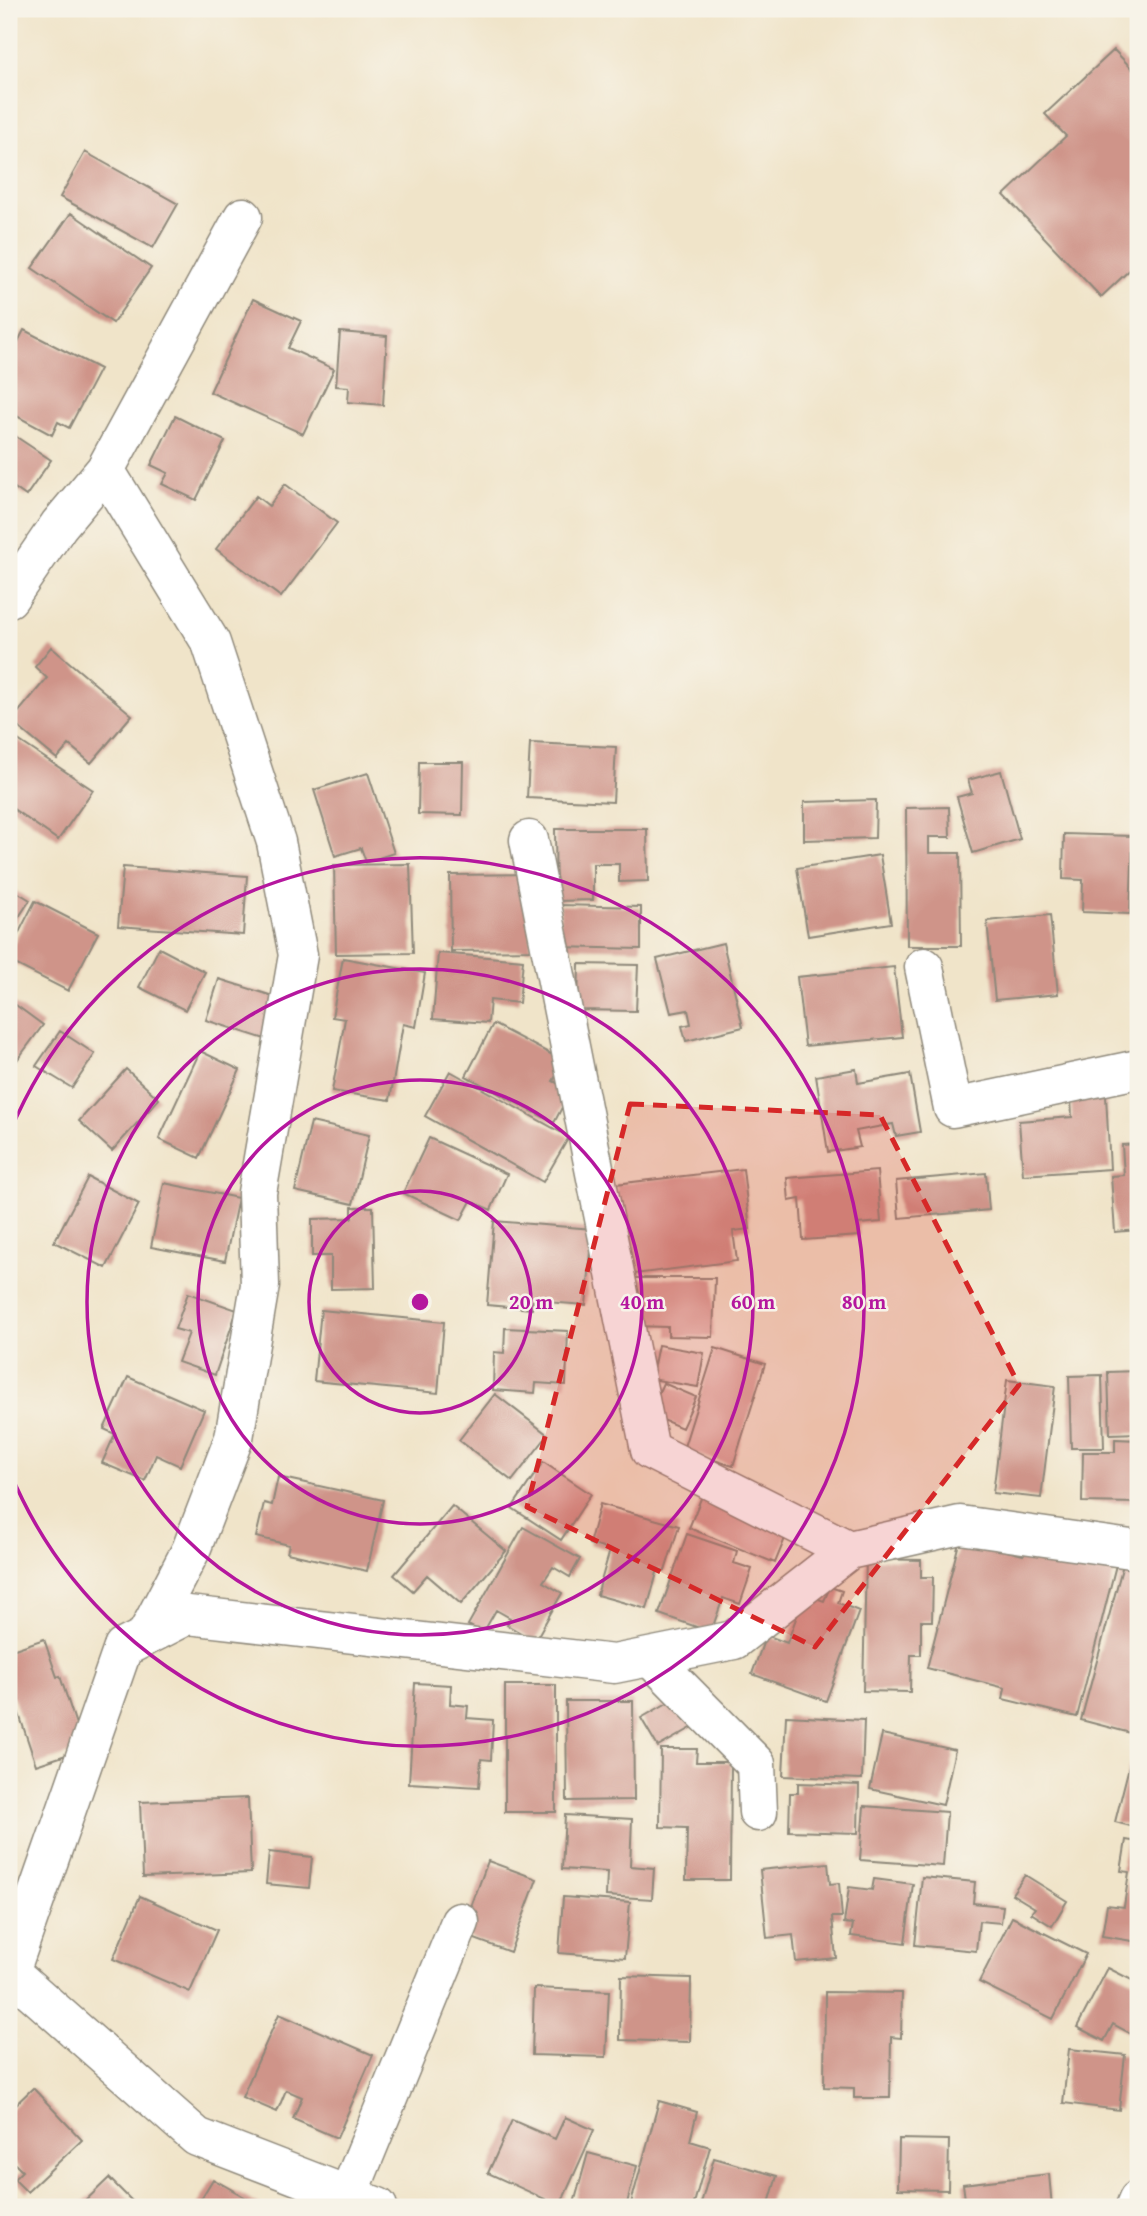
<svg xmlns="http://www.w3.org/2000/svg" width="1147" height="2216" font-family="'Gentium Book Plus',serif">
<rect width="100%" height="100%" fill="#f7f3e8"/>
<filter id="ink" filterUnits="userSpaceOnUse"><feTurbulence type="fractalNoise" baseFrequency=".0143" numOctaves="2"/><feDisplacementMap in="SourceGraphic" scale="14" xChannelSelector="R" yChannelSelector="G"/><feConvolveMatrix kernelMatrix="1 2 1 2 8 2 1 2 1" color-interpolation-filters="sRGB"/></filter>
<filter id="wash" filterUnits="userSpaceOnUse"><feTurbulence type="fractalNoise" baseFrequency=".00686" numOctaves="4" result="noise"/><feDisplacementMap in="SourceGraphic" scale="28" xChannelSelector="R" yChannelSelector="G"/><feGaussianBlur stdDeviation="1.57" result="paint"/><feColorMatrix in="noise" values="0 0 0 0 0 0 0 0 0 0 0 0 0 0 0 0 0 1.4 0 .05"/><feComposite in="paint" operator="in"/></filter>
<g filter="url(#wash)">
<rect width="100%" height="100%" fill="#f0e4c9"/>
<g id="blocks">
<path fill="#cf9489" d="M1114,50L1138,75V262L1101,297L1004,195L1066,136L1045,114Z
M85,152L178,204L153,248L60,197Z
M71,213L151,268L113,323L32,268Z
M253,299L301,321L288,348L334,369L303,434L210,392Z
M24,330L100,369L69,428L58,422L52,435L9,412V359Z
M340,332L387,336L383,405L348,402L349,387L336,386Z
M175,416L225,441L196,500L162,484L168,473L151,465Z
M9,432L51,460L26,496L9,484Z
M285,484L337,523L281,597L216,549L256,496L269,506Z
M51,647L132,715L91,763L69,745L57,759L11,721L47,678L35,667Z
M15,738L93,790L58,840L9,806V747Z
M530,743L616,747L613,802L527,798Z
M419,762H463L462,815L418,814Z
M1001,771L1020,839L973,853L957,797L972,793L968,780Z
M368,773L394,853L366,862L361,848L335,856L314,790Z
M876,800L875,838L804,840V802Z
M949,807L950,837H929V853H960L961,946H907L906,808Z
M555,829H647L648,881L619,882V864H593V900L556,901Z
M1064,834L1133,836L1130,914L1082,912L1083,880L1063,879Z
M880,855L891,923L808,936L797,868Z
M410,864L413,953L336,954L334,865Z
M123,867L247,876L243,935L118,926Z
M531,874V950L451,951L450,875Z
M9,887L30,900L9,932Z
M35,901L98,933L68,991L9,961V952Z
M560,905L641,907V949L559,947Z
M1050,915L1058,994L995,1000L987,921Z
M723,943L743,1027L686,1041L682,1026L691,1024L688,1010L671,1013L657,959Z
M159,948L205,972L185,1010L139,987Z
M438,953L523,960L519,1003L490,1000L488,1023L433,1019Z
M343,958L425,973L416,1027L403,1024L390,1100L332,1091L345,1019L332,1017Z
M579,964L638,965L636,1011L578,1010Z
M894,967L902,1037L805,1046L797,977Z
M219,979L279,998L265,1039L206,1020Z
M9,1000L43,1025L9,1071Z
M493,1024L564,1061L553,1081L571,1090L554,1123L466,1076Z
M60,1031L95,1054L72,1088L36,1066Z
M200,1051L240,1070L199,1158L159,1139Z
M126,1069L159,1099L112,1151L79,1121Z
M856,1069L858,1083L910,1074L920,1132L896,1136L893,1124L856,1131L860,1147L828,1152L816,1076Z
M450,1071L569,1137L543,1182L425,1116Z
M1106,1096L1110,1169L1023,1175L1019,1121L1072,1117L1071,1099Z
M311,1122L369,1135L353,1204L295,1191Z
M429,1138L507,1174L491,1210L471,1201L461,1220L403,1193Z
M1138,1144V1230L1115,1232L1111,1176L1124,1175L1122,1145Z
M743,1169L750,1229L733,1231L737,1261L627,1275L616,1184Z
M877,1171L881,1222L858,1224L859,1236L803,1240L800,1199L789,1201L787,1178Z
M986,1173L989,1210L899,1218L896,1181Z
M88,1177L139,1204L106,1268L54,1242Z
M164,1183L238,1198L225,1261L151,1247Z
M352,1207H373L375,1288L331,1289V1256H312V1219L352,1218Z
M494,1221L593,1229L586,1305L533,1301L532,1309L487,1305Z
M635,1278H715L713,1337L668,1336V1327L634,1326Z
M188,1293L237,1310L215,1375L178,1362L189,1333L175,1329Z
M321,1310L444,1322L438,1393L314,1381Z
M505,1328L568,1331L566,1385L536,1383L535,1393L493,1390L494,1352L504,1353Z
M658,1345L704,1353L698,1387L651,1379Z
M715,1348L765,1364L733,1466L683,1450Z
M1138,1371V1433L1110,1434L1108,1372Z
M1102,1375L1104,1448H1071L1069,1376Z
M128,1377L204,1410L180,1466L156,1455L145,1481L102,1463L115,1434L104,1429Z
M1007,1380L1055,1386L1041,1498L993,1493Z
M663,1383L696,1397L682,1428L649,1414Z
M495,1394L548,1435L512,1481L459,1440Z
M1115,1439L1138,1440V1503L1082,1502L1083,1452H1115Z
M543,1462L591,1494L561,1540L512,1508Z
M278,1477L383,1500L367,1571L287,1553L289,1545L256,1537L264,1503L272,1505Z
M704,1491L790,1526L775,1563L689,1528Z
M600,1504L679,1526L665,1571L658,1569L647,1609L597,1595L610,1550L589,1544Z
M452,1506L506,1551L461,1604L427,1575L413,1591L394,1575Z
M523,1527L580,1559L570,1577L553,1567L543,1582L562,1593L535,1641L507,1625L510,1618L496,1610L483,1633L468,1625Z
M687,1534L737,1551L734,1563L752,1569L740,1604L723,1598L711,1632L659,1614Z
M960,1539L1023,1555L1026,1545L1117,1561L1077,1717L1003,1699L1005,1688L927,1668Z
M1125,1557L1138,1561V1735L1081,1720Z
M866,1559L921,1560V1577H933L932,1621H921V1655H911L910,1692L863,1691Z
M830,1587L842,1591L838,1603L859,1611L826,1701L752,1674L766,1635L787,1643L805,1594L824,1601Z
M44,1639L57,1677L60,1676L84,1749L36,1765L13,1696L9,1698V1651Z
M415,1683L451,1685L450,1704L468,1706L467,1718L493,1720L491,1760L481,1759L479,1787L409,1783Z
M505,1685H556V1812H505Z
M676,1698L693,1727L658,1747L641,1718Z
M566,1701H633L634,1800L567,1801Z
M786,1716L864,1720L862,1779L783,1776Z
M882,1734L955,1750L943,1805L870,1789Z
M1134,1747L1138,1748V1828L1115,1822Z
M661,1749H697L696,1762H731L730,1880H686L687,1828L660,1827Z
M798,1783L859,1785L858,1833L789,1831L790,1793H798Z
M248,1798L251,1873L143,1877L140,1802Z
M864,1806L947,1812L943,1866L860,1860Z
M565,1815L632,1819L630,1866L654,1868L652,1899L606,1896L607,1872L562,1869Z
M1126,1840L1138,1842V1942L1102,1936L1107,1905L1124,1907L1129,1872L1121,1871Z
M269,1852L312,1857L309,1888L266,1884Z
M488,1861L537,1879L510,1952L461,1934Z
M828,1863L830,1884L839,1883L842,1917H832L836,1958L796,1962L793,1935L767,1938L760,1870Z
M1025,1875L1067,1901L1052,1926L1031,1913L1035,1908L1012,1894Z
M922,1877L975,1882L973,1903L1003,1906L1001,1923L979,1921L976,1951L915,1945Z
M874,1879L913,1884L905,1943L851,1936L853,1924L844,1923L849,1887L872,1890Z
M140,1896L217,1930L190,1992L113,1959Z
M563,1897L630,1902L625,1958L559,1953Z
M1012,1917L1086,1954L1053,2019L979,1982Z
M1108,1968L1138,1983V2030L1135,2036L1113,2024L1104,2041L1077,2027Z
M621,1976L691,1978L690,2042L620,2040Z
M534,1988L609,1991L606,2057L532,2055Z
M825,1992L902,1993L901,2038L891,2037L890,2098H854V2088L824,2087Z
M279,2014L373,2055L337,2138L293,2119L302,2097L286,2090L277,2112L242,2097Z
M1069,2049L1125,2055L1119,2110L1063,2103Z
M33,2088L82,2140L27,2192L14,2179L22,2171L9,2158V2111Z
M659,2101L697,2112L690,2141L710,2147L693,2207H630Z
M565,2117L594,2130L560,2206L488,2173L512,2120L555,2139Z
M899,2139L949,2140L948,2190L898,2189Z
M588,2153L637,2166L626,2207H573Z
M714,2158L777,2176L768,2207H700Z
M1049,2174L1052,2207H966L963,2184Z
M109,2178L138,2207H79Z
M213,2179L262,2207H196Z"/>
</g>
</g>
<g filter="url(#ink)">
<use href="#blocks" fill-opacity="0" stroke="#8e887a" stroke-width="2"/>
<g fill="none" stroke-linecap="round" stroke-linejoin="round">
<g stroke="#8e887a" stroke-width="41">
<path id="minor" d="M105,470L211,643L276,842L298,955L257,1193L260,1285L234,1438L191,1550L146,1636
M9,598L59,525L105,470L243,217
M529,840L650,1450L849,1550
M924,967L953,1108L1138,1069
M650,1657L756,1764L758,1812
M9,1971L197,2137L378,2207
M10,1972L123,1648L188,1615L614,1664L734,1640L849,1550L960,1525L1138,1550
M348,2196L460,1922
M1135,2207L1138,2200"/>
</g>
<use href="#minor" stroke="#fff" stroke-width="38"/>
</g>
</g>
<path fill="#d62828" fill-opacity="0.2" stroke="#d62828" stroke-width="5" stroke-dasharray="14 9" stroke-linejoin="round" d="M630,1104L880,1115L1019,1385L815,1647L527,1507Z"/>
<g fill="none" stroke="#b5179e" stroke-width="3.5">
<circle cx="420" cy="1302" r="111"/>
<circle cx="420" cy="1302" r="222"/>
<circle cx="420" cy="1302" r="333"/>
<path d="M10 1132A444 444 0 1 1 10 1472"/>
</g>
<circle cx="420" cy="1302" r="10" fill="#b5179e" stroke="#f7f3e8" stroke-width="3.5"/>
<g font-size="21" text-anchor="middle" font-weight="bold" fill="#b5179e" stroke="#f7f3e8" stroke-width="5" stroke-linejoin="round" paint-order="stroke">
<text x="531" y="1309">20 m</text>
<text x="642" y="1309">40 m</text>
<text x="753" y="1309">60 m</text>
<text x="864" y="1309">80 m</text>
</g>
<rect width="1147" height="2216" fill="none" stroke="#f7f3e8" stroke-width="35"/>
</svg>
